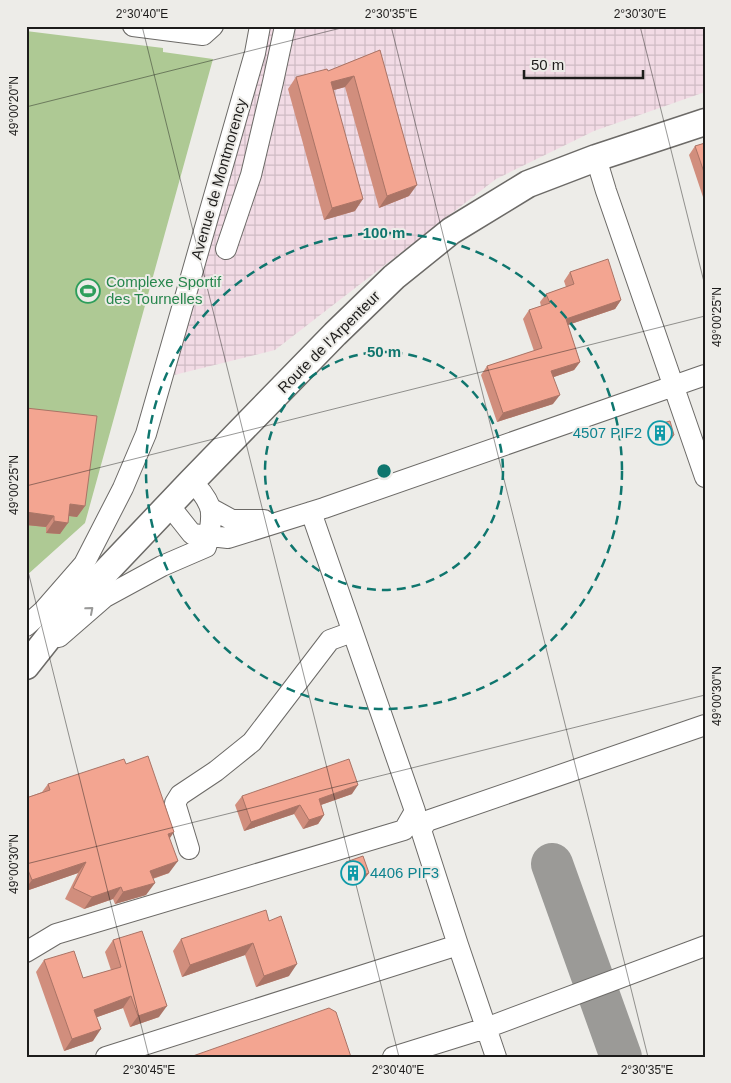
<svg xmlns="http://www.w3.org/2000/svg" width="731" height="1083" font-family="Arial,sans-serif">
<defs>
<pattern id="industrial-grid" width="8" height="8" patternUnits="userSpaceOnUse" patternTransform="scale(1.25)"><rect width="8" height="8" fill="#f2dbe5"/><path d="M0 4h8M4 0v8" fill="none" stroke="#cfbbc4"/></pattern>
</defs>
<rect width="100%" height="100%" fill="#edece8"/>
<path fill="url(#industrial-grid)" d="M262,26H705V92L594,131L496,179L275,350L166,377Z"/>
<path fill="#aec994" d="M26,31L163,48V52L213,59L85,523L26,576Z"/>
<g fill="none" stroke-linecap="round" stroke-linejoin="round">
<path stroke="#9b9a97" stroke-width="42" d="M552,864L621,1057"/>
<g stroke="#6c6a67" stroke-width="22">
<path id="minor" d="M133,26L203,35L213,26
M596,158L606,191L705,477
M226,249L251,175L273,82L285,26
M169,505L192,534L228,538L324,508L705,375
M210,508L232,520H264
M26,626L43,611L84,564L123,488L146,434L255,53L260,26
M59,637L105,597L162,566L206,547C209,538 213,517 210,507C206,497 199,488 191,482
M189,849L175,803L180,795L216,771L252,742L330,640L352,632
M26,952L56,934L404,830L415,811L311,512
M106,1057L458,945
M393,1057L486,1028L705,946
M496,1057L458,945L421,830L427,821L705,725"/>
</g>
<g stroke="#6c6a67" stroke-width="29">
<path id="major" d="M26,666L75,604L191,482L335,334L394,277L451,231L528,184L596,158L705,122"/>
</g>
<use href="#minor" stroke="#fff" stroke-width="20"/>
<use href="#major" stroke="#fff" stroke-width="26"/>
</g>
<path fill="#d18e7d" d="M380,50L409,196L379,208L345,87L334,90L355,211L324,220L288,89L296,77L328,71Z
M705,143V203L689,155L695,146Z
M570,272L621,300L615,309L568,325L580,362L574,370L554,377L553,404L497,422L481,375L487,366L534,351L523,319L529,310L541,306L540,302L546,294L566,287L564,281Z
M652,426L674,435L672,438L653,443L649,429Z
M85,506L77,517L69,516L60,534L46,533V527L26,525Z
M126,764L170,838L169,873L153,879L146,895L115,904L113,899L84,909L65,899L78,873L26,891V798L42,792L48,784Z
M352,794L321,805L324,815L318,824L303,829L294,814L244,831L235,805L242,796Z
M346,862L369,873L364,879L348,885L342,868Z
M269,921L289,976L256,987L245,955L182,977L173,951L181,939Z
M113,940L159,1017L130,1027L123,1008L97,1017L93,1041L64,1051L36,972L44,960L83,978L111,970L105,952Z"/>
<path fill="#aa7466" d="M354,76L345,87L323,93L331,82Z
M417,185L409,196L379,208L387,196Z
M363,199L355,211L324,220L332,208Z
M621,300L615,309L559,328L566,319Z
M580,362L574,370L545,380L551,371Z
M560,395L553,404L497,422L503,413Z
M674,435L672,438L653,443L656,440Z
M70,504L85,506L77,517L62,515Z
M26,512L54,516L46,527L26,525Z
M54,521L68,523L60,534L46,533Z
M358,785L352,794L312,808L319,799Z
M300,805L294,814L244,831L251,822Z
M324,815L318,824L303,829L309,820Z
M174,832L166,844L168,834Z
M178,861L169,873L142,882L150,871Z
M86,862L78,873L26,891V888L32,880Z
M369,873L364,879L348,885L352,879Z
M155,883L146,895L115,904L123,892Z
M121,887L113,899L84,909L92,897Z
M253,943L245,955L182,977L190,965Z
M297,964L289,976L256,987L264,976Z
M131,996L123,1008L86,1021L94,1010Z
M167,1006L159,1017L130,1027L138,1016Z
M101,1029L93,1041L64,1051L72,1039Z"/>
<path fill="#f3a591" stroke="#aa7466" d="M380,50L417,185L387,196L354,76L331,82L363,199L332,208L296,77L327,69L328,71Z
M705,143V175L695,146Z
M608,259L621,300L566,319L580,362L551,371L560,395L503,413L487,366L542,348L529,310L550,303L546,294L574,284L570,272Z
M26,408L97,416L85,506L70,504L68,523L54,521V516L26,512Z
M670,421L674,435L656,440L652,426Z
M148,756L174,832L168,834L178,861L150,871L155,883L123,892L121,887L92,897L73,888L86,862L32,880L26,865V798L50,790L48,784L124,759L126,764Z
M349,759L358,785L319,799L324,815L309,820L300,805L251,822L242,796Z
M363,856L369,873L352,879L346,862Z
M266,910L269,921L281,916L297,964L264,976L253,943L190,965L181,939Z
M142,931L167,1006L138,1016L131,996L94,1010L101,1029L72,1039L44,960L74,951L83,978L121,967L113,940Z
M329,1008L336,1012L351,1057H190Z"/>
<defs><path id="oneway-chevron" d="M-2-3.5L2.5 0L-2 3.5" fill="none" stroke-width="1.6" stroke-linecap="round" stroke-linejoin="round" transform="scale(1.25)"/></defs>
<use stroke="#999998" href="#oneway-chevron" transform="translate(90 610) rotate(-41)"/>
<path fill="none" stroke="#1d1c1b" stroke-width="1" stroke-opacity="0.45" d="M142,26L399,1057M391,26L648,1057M640,26L705,286M26,107L349,26M26,486L705,316M26,563L149,1057M26,864L705,695"/>
<g fill="none" stroke="#0f766e" stroke-width="2.5" stroke-dasharray="9 6">
<circle cx="384" cy="471" r="119"/>
<circle cx="384" cy="471" r="238"/>
</g>
<defs>
<g id="stadium-ring" transform="scale(1.25)"><circle r="9.5" fill="#edece8" stroke="#2e9e5b" stroke-width="1.5"/><path d="M0-5a6.5 5 0 1 0 0 10a6.5 5 0 1 0 0-10ZM-3.5-1.8h7v3.6h-7Z" fill="#2e9e5b"/></g>
<g id="building-ring" transform="scale(1.25)"><circle r="9.5" fill="#edece8" stroke="#0f9aa8" stroke-width="1.5"/><path d="M-4-6H4V6H1V3H-1V6H-4ZM-2.5-4.3h1.7v1.8h-1.7ZM.8-4.3h1.7v1.8H.8ZM-2.5-1h1.7V.8h-1.7ZM.8-1h1.7V.8H.8Z" fill="#0f9aa8"/></g>
</defs>
<g fill-rule="evenodd">
<use href="#stadium-ring" x="88" y="291"/>
<use href="#building-ring" x="660" y="433"/>
<use href="#building-ring" x="353" y="873"/>
</g>
<g text-anchor="middle" stroke-width="4" stroke-linejoin="round" paint-order="stroke">
<g font-size="15" fill="#1d1c1b" stroke="#edece8">
<text transform="translate(219 179) rotate(-74)" y="5">Avenue de Montmorency</text>
<text transform="translate(329 342) rotate(-45)" y="5">Route de l'Arpenteur</text>
</g>
<g font-size="15" fill="#27864d" stroke="#edece8" text-anchor="start">
<text x="106" y="287">Complexe Sportif<tspan x="106" dy="17">des Tournelles</tspan></text>
</g>
<g font-size="15" fill="#0d838f" stroke="#edece8" text-anchor="end">
<text x="642" y="438">4507 PIF2</text>
<text x="370" y="878" text-anchor="start">4406 PIF3</text>
</g>
</g>
<circle cx="384" cy="471" r="8" fill="#0f766e" stroke="#edece8" stroke-width="2.5"/>
<g font-size="15" text-anchor="middle" font-weight="bold" fill="#0f766e" stroke="#edece8" stroke-width="4" stroke-linejoin="round" paint-order="stroke">
<text x="384" y="238">100 m</text>
<text x="384" y="357">50 m</text>
</g>
<rect width="731" height="1083" fill="none" stroke="#edece8" stroke-width="55"/>
<path d="M524 70v8h119v-8" fill="none" stroke="#1d1c1b" stroke-width="2.5"/>
<text x="531" y="70" font-size="15" fill="#1d1c1b" stroke="#edece8" stroke-width="4" paint-order="stroke">50 m</text>
<rect x="28" y="28" width="676" height="1028" fill="none" stroke="#1d1c1b" stroke-width="2"/>
<g font-size="12" text-anchor="middle" fill="#1d1c1b">
<text x="142" y="18">2°30'40"E</text>
<text x="391" y="18">2°30'35"E</text>
<text x="640" y="18">2°30'30"E</text>
<text transform="translate(14 106) rotate(-90)" y="4">49°00'20"N</text>
<text transform="translate(717 317) rotate(-90)" y="4">49°00'25"N</text>
<text transform="translate(14 485) rotate(-90)" y="4">49°00'25"N</text>
<text transform="translate(717 696) rotate(-90)" y="4">49°00'30"N</text>
<text transform="translate(14 864) rotate(-90)" y="4">49°00'30"N</text>
<text x="149" y="1074">2°30'45"E</text>
<text x="398" y="1074">2°30'40"E</text>
<text x="647" y="1074">2°30'35"E</text>
</g>
</svg>
